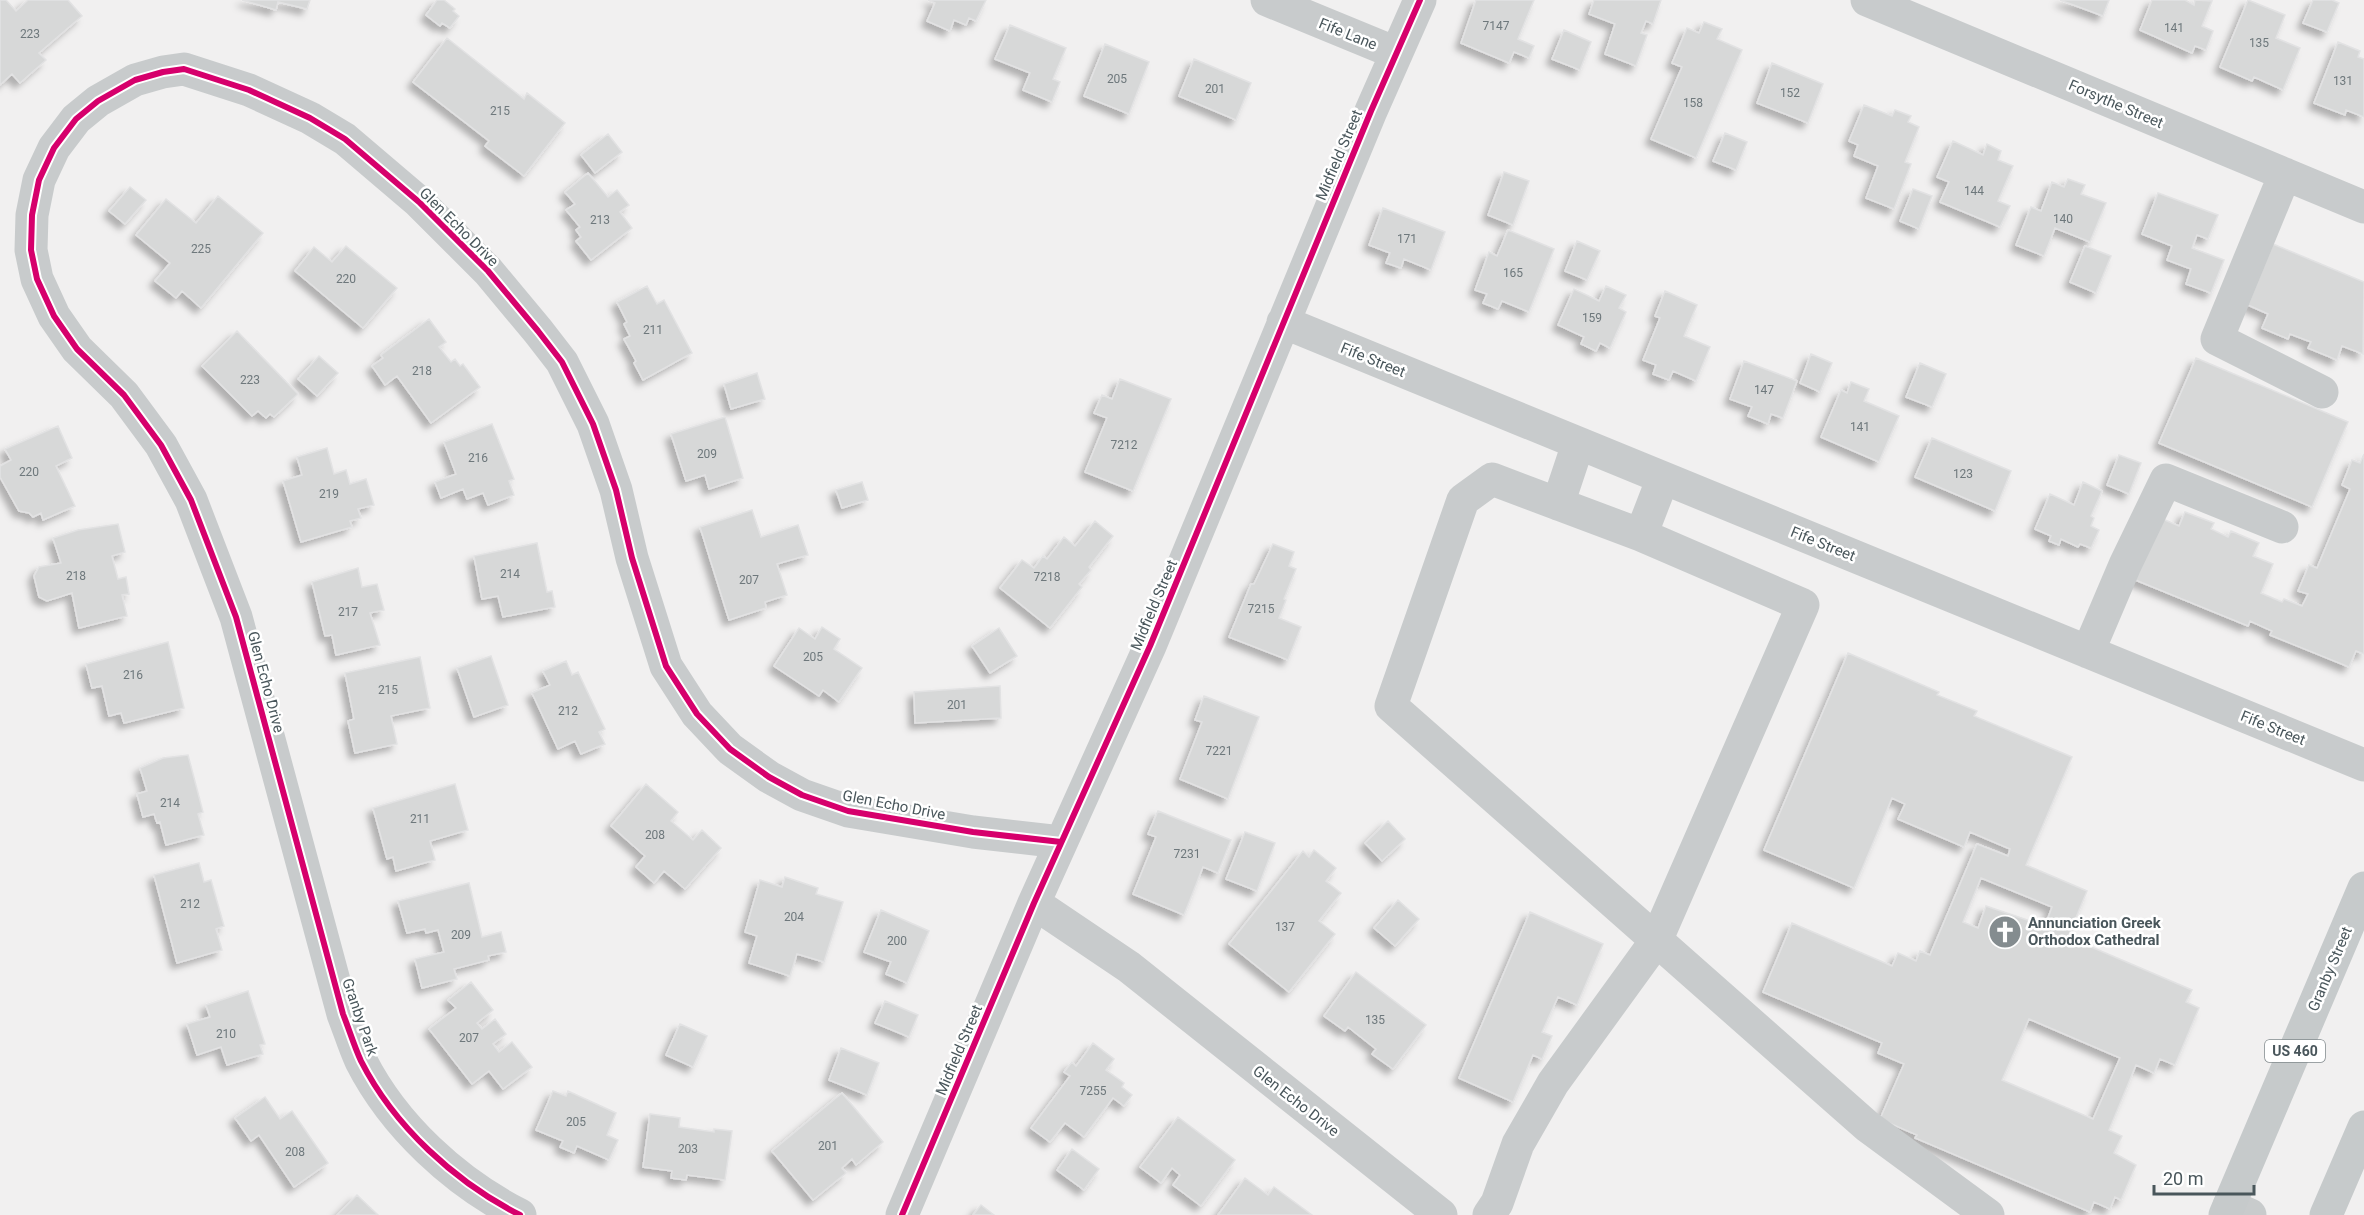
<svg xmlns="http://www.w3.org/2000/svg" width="2364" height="1215" font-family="Roboto,sans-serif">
<defs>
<filter id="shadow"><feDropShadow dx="-5.5" dy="5.5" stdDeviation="3" flood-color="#0004"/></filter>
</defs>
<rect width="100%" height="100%" fill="#f1f0f0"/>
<path fill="#d7d8d8" stroke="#e2e2e3" stroke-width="1.5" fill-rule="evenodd" filter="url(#shadow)" d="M0,0H6L16,11L28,0H68L82,16L39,53L46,60L20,83L12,74L0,85Z
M242,0H310L307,9L278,2L276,10Z
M437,0H444L455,9L453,11L459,16L450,28L442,23L440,26L426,15Z
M928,0H986L976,21L969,18L966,25L954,20L950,31L927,21L935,3Z
M1476,0H1534L1518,39L1534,46L1529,58L1514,52L1509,63L1461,43Z
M1594,0H1661L1653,24L1646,21L1641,33L1647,35L1636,66L1605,54L1615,24L1589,14Z
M2060,0H2109L2103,16Z
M2152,0H2185L2194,5L2195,0L2212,1L2202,26L2213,31L2206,50L2195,46L2192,53L2140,30Z
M2248,0L2285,15L2276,38L2300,48L2283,90L2254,77L2252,81L2220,67Z
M2313,0H2332L2339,3L2327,32L2303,23Z
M1704,22L1722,29L1717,39L1742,50L1696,158L1651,139L1682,67L1672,63L1687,28L1699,33Z
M1010,25L1066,48L1053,79L1060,82L1052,102L1023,90L1030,73L995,59Z
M1564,30L1591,42L1580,70L1552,59Z
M447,38L524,99L527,93L565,123L524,176L485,146L489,141L413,82Z
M2338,42L2360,51L2358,57L2364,59V117L2346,110L2345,115L2314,103Z
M1105,44L1149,62L1129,114L1084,96Z
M1194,59L1251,83L1236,120L1179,96Z
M1772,63L1823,84L1808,123L1757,103Z
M1864,105L1892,116L1895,110L1911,116L1908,122L1919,127L1905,162L1911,164L1894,209L1866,198L1878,166L1854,156L1858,145L1849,141Z
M1725,133L1747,142L1736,170L1713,161Z
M608,134L622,152L595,173L581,155Z
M1953,141L1983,155L1987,144L2001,151L1998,160L2013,166L1998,201L2010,206L2000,227L1940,202L1949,182L1937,177Z
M1504,172L1529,181L1513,225L1488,215Z
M588,173L608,197L617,190L629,205L620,212L632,228L591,260L576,241L581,237L576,230L580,227L566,210L575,204L565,192Z
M2068,179L2085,185L2081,194L2106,203L2090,242L2055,228L2044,256L2016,245L2031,207L2041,211L2052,182L2064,187Z
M130,187L146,200L125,224L109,211Z
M1913,189L1932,196L1919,229L1900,221Z
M2158,193L2218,215L2208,239L2197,235L2192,248L2224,260L2211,293L2186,284L2191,269L2167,260L2172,246L2142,234Z
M218,196L263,233L201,308L182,291L176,298L155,281L170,263L136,235L166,199L196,223Z
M1383,208L1445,232L1431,270L1404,259L1401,268L1386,263L1390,253L1369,245Z
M1508,230L1554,249L1529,312L1502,301L1498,309L1483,303L1487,294L1475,290L1489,252L1497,256Z
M1577,241L1600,251L1587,280L1565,271Z
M2273,244L2364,282L2363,354L2342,346L2337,360L2308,348L2311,342L2290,334L2288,339L2262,328L2268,314L2248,305Z
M346,246L397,288L363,328L295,271L314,247L332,262Z
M2085,246L2111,256L2096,293L2070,282Z
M647,286L657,304L664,300L692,353L643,380L634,363L636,361L624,339L630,336L624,324L627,322L617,302Z
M1606,286L1626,295L1619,308L1626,312L1610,348L1600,343L1596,351L1581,344L1584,337L1558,325L1574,289L1599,301Z
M1665,291L1697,305L1684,336L1710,347L1696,381L1673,371L1669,380L1653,374L1656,365L1643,360L1660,318L1655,316Z
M429,319L446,342L439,347L451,362L455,359L460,366L463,364L480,387L431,423L397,376L385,385L372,366L383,358L381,355Z
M237,331L298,394L274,417L270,414L266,418L258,411L252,416L202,366Z
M1811,354L1832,363L1820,392L1800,383Z
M319,356L338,373L317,396L298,379Z
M2196,358L2348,422L2312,507L2159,443Z
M1744,361L1797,381L1783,418L1771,414L1768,424L1748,416L1752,407L1730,399Z
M1920,363L1946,374L1932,407L1906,397Z
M757,373L765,399L731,409L724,384Z
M1120,379L1171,399L1133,491L1085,472L1107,418L1094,413L1102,395L1112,399Z
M1851,382L1869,389L1864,401L1899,416L1879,462L1821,437L1841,390L1847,393Z
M725,417L743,478L709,489L705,475L686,481L671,434Z
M492,424L514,479L509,481L514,495L488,505L483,493L467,499L463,489L441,498L435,482L456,474L444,442Z
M58,426L72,458L56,466L75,506L43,520L41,513L33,517L29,513L19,511L0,477V466L11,460L5,449Z
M1932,438L2011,471L1995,511L1915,477Z
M327,448L334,474L346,470L350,484L366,479L374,505L358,509L361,518L350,521L352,527L301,542L283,481L302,475L297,457Z
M2364,454V654L2356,651L2349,667L2270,635L2272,631L2250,621L2248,626L2133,579L2158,517L2179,526L2185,512L2214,523L2211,529L2228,537L2231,531L2259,543L2253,556L2273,564L2261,593L2282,602L2284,599L2302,606L2308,594L2298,591L2309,565L2317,568L2350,489L2342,485L2352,460L2360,463Z
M2119,455L2141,463L2129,494L2107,485Z
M862,482L868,500L842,508L836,490Z
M2083,482L2102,491L2091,516L2094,518L2091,526L2099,530L2091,548L2080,544L2078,547L2061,539L2059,545L2049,541L2051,536L2035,529L2050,494L2074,505Z
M752,510L761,537L798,525L808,555L777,564L787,595L765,602L766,608L729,620L700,527Z
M1095,521L1113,536L1089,567L1091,570L1079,584L1082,587L1050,628L1000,588L1022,560L1034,568L1043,556L1047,559L1064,537L1075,546Z
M118,524L125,552L112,556L118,579L126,577L129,594L122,595L127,616L79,628L72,593L47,601L39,597L34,576L39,567L61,563L53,538L78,530Z
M537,543L547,592L552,591L555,607L503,617L498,596L482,599L474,556Z
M1273,544L1294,552L1289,566L1296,569L1284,599L1286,600L1279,618L1301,627L1288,660L1229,637L1251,584H1254Z
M358,568L362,587L377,584L384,610L370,613L380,645L336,655L332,635L325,636L312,582Z
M822,627L840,639L834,649L862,668L839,702L823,690L819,696L774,666L799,628L815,639Z
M999,628L1017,656L990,673L972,646Z
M168,642L184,708L124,723L121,713L109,716L102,686L92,688L86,664Z
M1848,653L1939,692L1937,695L1977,711L1974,716L2072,757L2026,865L2087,891L2068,937L2192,990L2186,1002L2199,1008L2175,1065L2160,1059L2154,1073L2136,1065L2109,1130L2122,1136L2114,1153L2136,1165L2121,1200L2115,1197L2110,1209L2094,1202L2090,1212L1915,1138L1917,1135L1880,1119L1904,1064L1878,1053L1882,1043L1763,992L1792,923L1892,966L1898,953L1916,961L1920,951L1930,955L1977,844L2008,856L2010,849L1970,832L1964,847L1898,819L1905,804L1892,798L1854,888L1764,850ZM1981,878L2052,907L2045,926L1986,906L1978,928L1963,922ZM2029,1019L2120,1058L2093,1119L2002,1080Z
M491,656L508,705L474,717L457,668Z
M420,657L430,708L391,716L397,744L355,753L348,721L354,719L345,673Z
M566,661L572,675L578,672L605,729L599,732L605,744L581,754L575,741L558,749L532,693L550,685L543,671Z
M1000,686L1001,718L915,723L914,692Z
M1204,696L1259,717L1228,799L1180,779L1202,722L1195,720Z
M188,755L203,812L198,814L204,835L166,845L160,822L157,823L154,814L143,817L137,794L147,791L140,768L163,758Z
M455,784L468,830L430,841L435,860L396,871L393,857L387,859L373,808Z
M646,784L678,812L671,821L693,840L702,830L721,848L685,889L664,871L654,883L636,867L645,856L611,826Z
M1158,811L1231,840L1218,873L1203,867L1184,915L1133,894L1156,837L1148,834Z
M1388,821L1405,839L1382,861L1365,843Z
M1245,832L1275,843L1257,891L1226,879Z
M1314,850L1336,868L1326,881L1341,893L1319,921L1335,934L1289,992L1229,944L1303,851L1309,857Z
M199,863L204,882L211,880L224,926L216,929L222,950L177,963L154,875Z
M785,877L818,888L816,894L843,902L824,962L797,954L790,976L749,963L757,936L745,932L760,880L782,887Z
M469,883L482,937L501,932L506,952L488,956L489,960L454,969L457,979L422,988L415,959L444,952L438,930L426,933L425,929L407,933L398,901Z
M1398,900L1419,919L1395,946L1374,928Z
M881,910L929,931L907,983L886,974L891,962L864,952Z
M1530,912L1603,944L1577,1005L1558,997L1542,1032L1552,1036L1542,1059L1533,1055L1513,1102L1459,1078Z
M1356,972L1426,1025L1393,1069L1372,1054L1376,1049L1348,1027L1345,1031L1324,1016Z
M471,982L493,1010L477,1023L482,1029L495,1019L506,1034L493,1044L499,1052L512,1042L532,1067L503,1089L489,1071L472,1084L429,1029L456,1008L448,1000Z
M248,991L265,1044L260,1045L263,1054L227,1065L221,1047L197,1055L187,1024L210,1017L206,1005Z
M885,1001L918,1015L909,1037L875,1023Z
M680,1024L707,1036L693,1067L666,1055Z
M1093,1043L1114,1059L1106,1070L1124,1083L1122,1087L1132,1095L1124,1106L1113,1098L1084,1137L1065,1123L1050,1142L1031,1128L1070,1076L1064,1072L1072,1062L1076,1066Z
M841,1048L879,1063L867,1095L829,1080Z
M553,1091L566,1096L568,1091L616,1113L607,1135L618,1140L609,1160L577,1146L574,1153L560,1147L563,1141L536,1130Z
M842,1093L883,1142L856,1165L852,1159L842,1168L846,1173L813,1200L772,1151Z
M265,1097L280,1119L292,1111L328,1163L294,1187L259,1135L251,1141L235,1118Z
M650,1114L680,1118L679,1127L714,1132V1129L732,1131L725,1180L687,1175L686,1180L671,1178L672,1171L643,1167Z
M1178,1117L1235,1160L1201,1206L1173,1185L1180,1175L1172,1168L1161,1183L1140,1167Z
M1072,1149L1099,1169L1084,1190L1057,1170Z
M1245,1178L1268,1195L1274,1187L1312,1215H1218Z
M357,1195L378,1215H337Z
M981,1205L994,1215H973Z"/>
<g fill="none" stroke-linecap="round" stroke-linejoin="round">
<path stroke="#c8cbcc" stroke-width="33" d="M1267,0L1396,53
M1867,0L2364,207
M2285,174L2217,339L2322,392
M1283,322L2364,765
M1663,478L1641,535L1492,479L1463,500L1391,706L1867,1126L1988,1215
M1558,504L1578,444
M2088,652L2125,565L2166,480L2282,527
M1034,903L1129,967L1441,1215
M2229,1206L2250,1215
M520,1215C455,1182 394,1126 361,1061C354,1046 349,1029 343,1014L236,617L191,500L161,445L124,395L77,349L54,316L37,279L31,250L32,215L39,180L54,148L76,119L98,101L135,80L163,72L184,69L249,90L310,118L345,139L419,202L488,271L538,331L562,362L593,424L616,490L632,558L666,666L697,714L730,749L769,777L802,795L848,811L973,832L1061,842
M902,1215L1034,903L1150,646L1371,111L1420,0
M1489,1215L1497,1203L1518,1144L1553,1083L1656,941L1803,605L1641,535"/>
<path stroke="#c6cacb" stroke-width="33" d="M2225,1215L2364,888
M2326,1215L2364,1127"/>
<g stroke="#fff" stroke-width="10">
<path id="cycleway" d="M520,1215C455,1182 394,1126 361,1061C354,1046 349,1029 343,1014L236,617L191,500L161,445L124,395L77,349L54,316L37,279L31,250L32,215L39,180L54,148L76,119L98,101L135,80L163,72L184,69L249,90L310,118L345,139L419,202L488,271L538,331L562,362L593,424L616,490L632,558L666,666L697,714L730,749L769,777L802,795L848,811L973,832L1061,842
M902,1215L1034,903L1150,646L1371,111L1420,0"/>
</g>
<use href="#cycleway" stroke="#d6006c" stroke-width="6"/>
</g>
<defs>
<g id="church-disc" transform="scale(1.725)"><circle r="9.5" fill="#848c8f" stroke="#fff"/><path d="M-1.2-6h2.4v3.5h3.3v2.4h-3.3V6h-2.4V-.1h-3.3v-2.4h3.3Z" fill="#fff"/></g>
</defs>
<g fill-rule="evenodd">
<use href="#church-disc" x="2005" y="932"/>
</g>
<g text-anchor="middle" stroke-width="5" stroke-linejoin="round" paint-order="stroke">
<g font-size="12" fill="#6e787c">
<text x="1496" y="30">7147</text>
<text x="2174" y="32">141</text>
<text x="30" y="38">223</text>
<text x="2259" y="47">135</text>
<text x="1117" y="83">205</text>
<text x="2343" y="85">131</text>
<text x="1215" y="93">201</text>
<text x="1790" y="97">152</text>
<text x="1693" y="107">158</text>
<text x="500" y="115">215</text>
<text x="1974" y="195">144</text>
<text x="2063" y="223">140</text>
<text x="600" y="224">213</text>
<text x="1407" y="243">171</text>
<text x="201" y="253">225</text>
<text x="1513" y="277">165</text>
<text x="346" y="283">220</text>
<text x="1592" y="322">159</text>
<text x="653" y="334">211</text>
<text x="422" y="375">218</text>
<text x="250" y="384">223</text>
<text x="1764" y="394">147</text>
<text x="1860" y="431">141</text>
<text x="1124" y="449">7212</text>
<text x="707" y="458">209</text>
<text x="478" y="462">216</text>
<text x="29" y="476">220</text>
<text x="1963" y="478">123</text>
<text x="329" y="498">219</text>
<text x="510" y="578">214</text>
<text x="76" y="580">218</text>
<text x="1047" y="581">7218</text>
<text x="749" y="584">207</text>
<text x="1261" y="613">7215</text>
<text x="348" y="616">217</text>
<text x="813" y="661">205</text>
<text x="133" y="679">216</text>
<text x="388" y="694">215</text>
<text x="957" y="709">201</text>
<text x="568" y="715">212</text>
<text x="1219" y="755">7221</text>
<text x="170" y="807">214</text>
<text x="420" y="823">211</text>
<text x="655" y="839">208</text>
<text x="1187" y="858">7231</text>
<text x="190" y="908">212</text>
<text x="794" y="921">204</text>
<text x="1285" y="931">137</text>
<text x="461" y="939">209</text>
<text x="897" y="945">200</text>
<text x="1375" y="1024">135</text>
<text x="226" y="1038">210</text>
<text x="469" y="1042">207</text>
<text x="1093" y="1095">7255</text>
<text x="576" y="1126">205</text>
<text x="828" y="1150">201</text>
<text x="688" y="1153">203</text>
<text x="295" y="1156">208</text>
</g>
<rect fill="#fff" stroke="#80898c" stroke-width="1.5" x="2265" y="1040" width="60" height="22" rx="4.5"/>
<g font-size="14" font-weight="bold" fill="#49565b">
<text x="2295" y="1056">US 460</text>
</g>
<g font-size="15" fill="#49565b" stroke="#fff">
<text transform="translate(1348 34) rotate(22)" y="5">Fife Lane</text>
<text transform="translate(2116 104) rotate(23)" y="5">Forsythe Street</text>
<text transform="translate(1339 155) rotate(-67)" y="5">Midfield Street</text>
<text transform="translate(459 227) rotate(45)" y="5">Glen Echo Drive</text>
<text transform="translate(1373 360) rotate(22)" y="5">Fife Street</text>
<text transform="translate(1823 544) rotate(22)" y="5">Fife Street</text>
<text transform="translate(1154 605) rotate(-67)" y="5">Midfield Street</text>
<text transform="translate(266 682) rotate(75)" y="5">Glen Echo Drive</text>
<text transform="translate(2273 728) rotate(22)" y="5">Fife Street</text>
<text transform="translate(894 805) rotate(11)" y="5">Glen Echo Drive</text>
<text transform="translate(2330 969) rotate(-67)" y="5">Granby Street</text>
<text transform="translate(360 1017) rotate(71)" y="5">Granby Park</text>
<text transform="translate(959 1050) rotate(-67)" y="5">Midfield Street</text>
<text transform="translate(1296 1101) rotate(38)" y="5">Glen Echo Drive</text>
</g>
<g font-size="15" font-weight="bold" fill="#49565b" stroke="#fff" text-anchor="start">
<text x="2028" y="928">Annunciation Greek<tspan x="2028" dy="17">Orthodox Cathedral</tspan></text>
</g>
</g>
<path d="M2154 1185v9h100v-9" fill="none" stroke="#49565b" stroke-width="3"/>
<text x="2163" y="1185" font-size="18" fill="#49565b" stroke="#ffffff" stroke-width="4.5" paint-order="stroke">20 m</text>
</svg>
